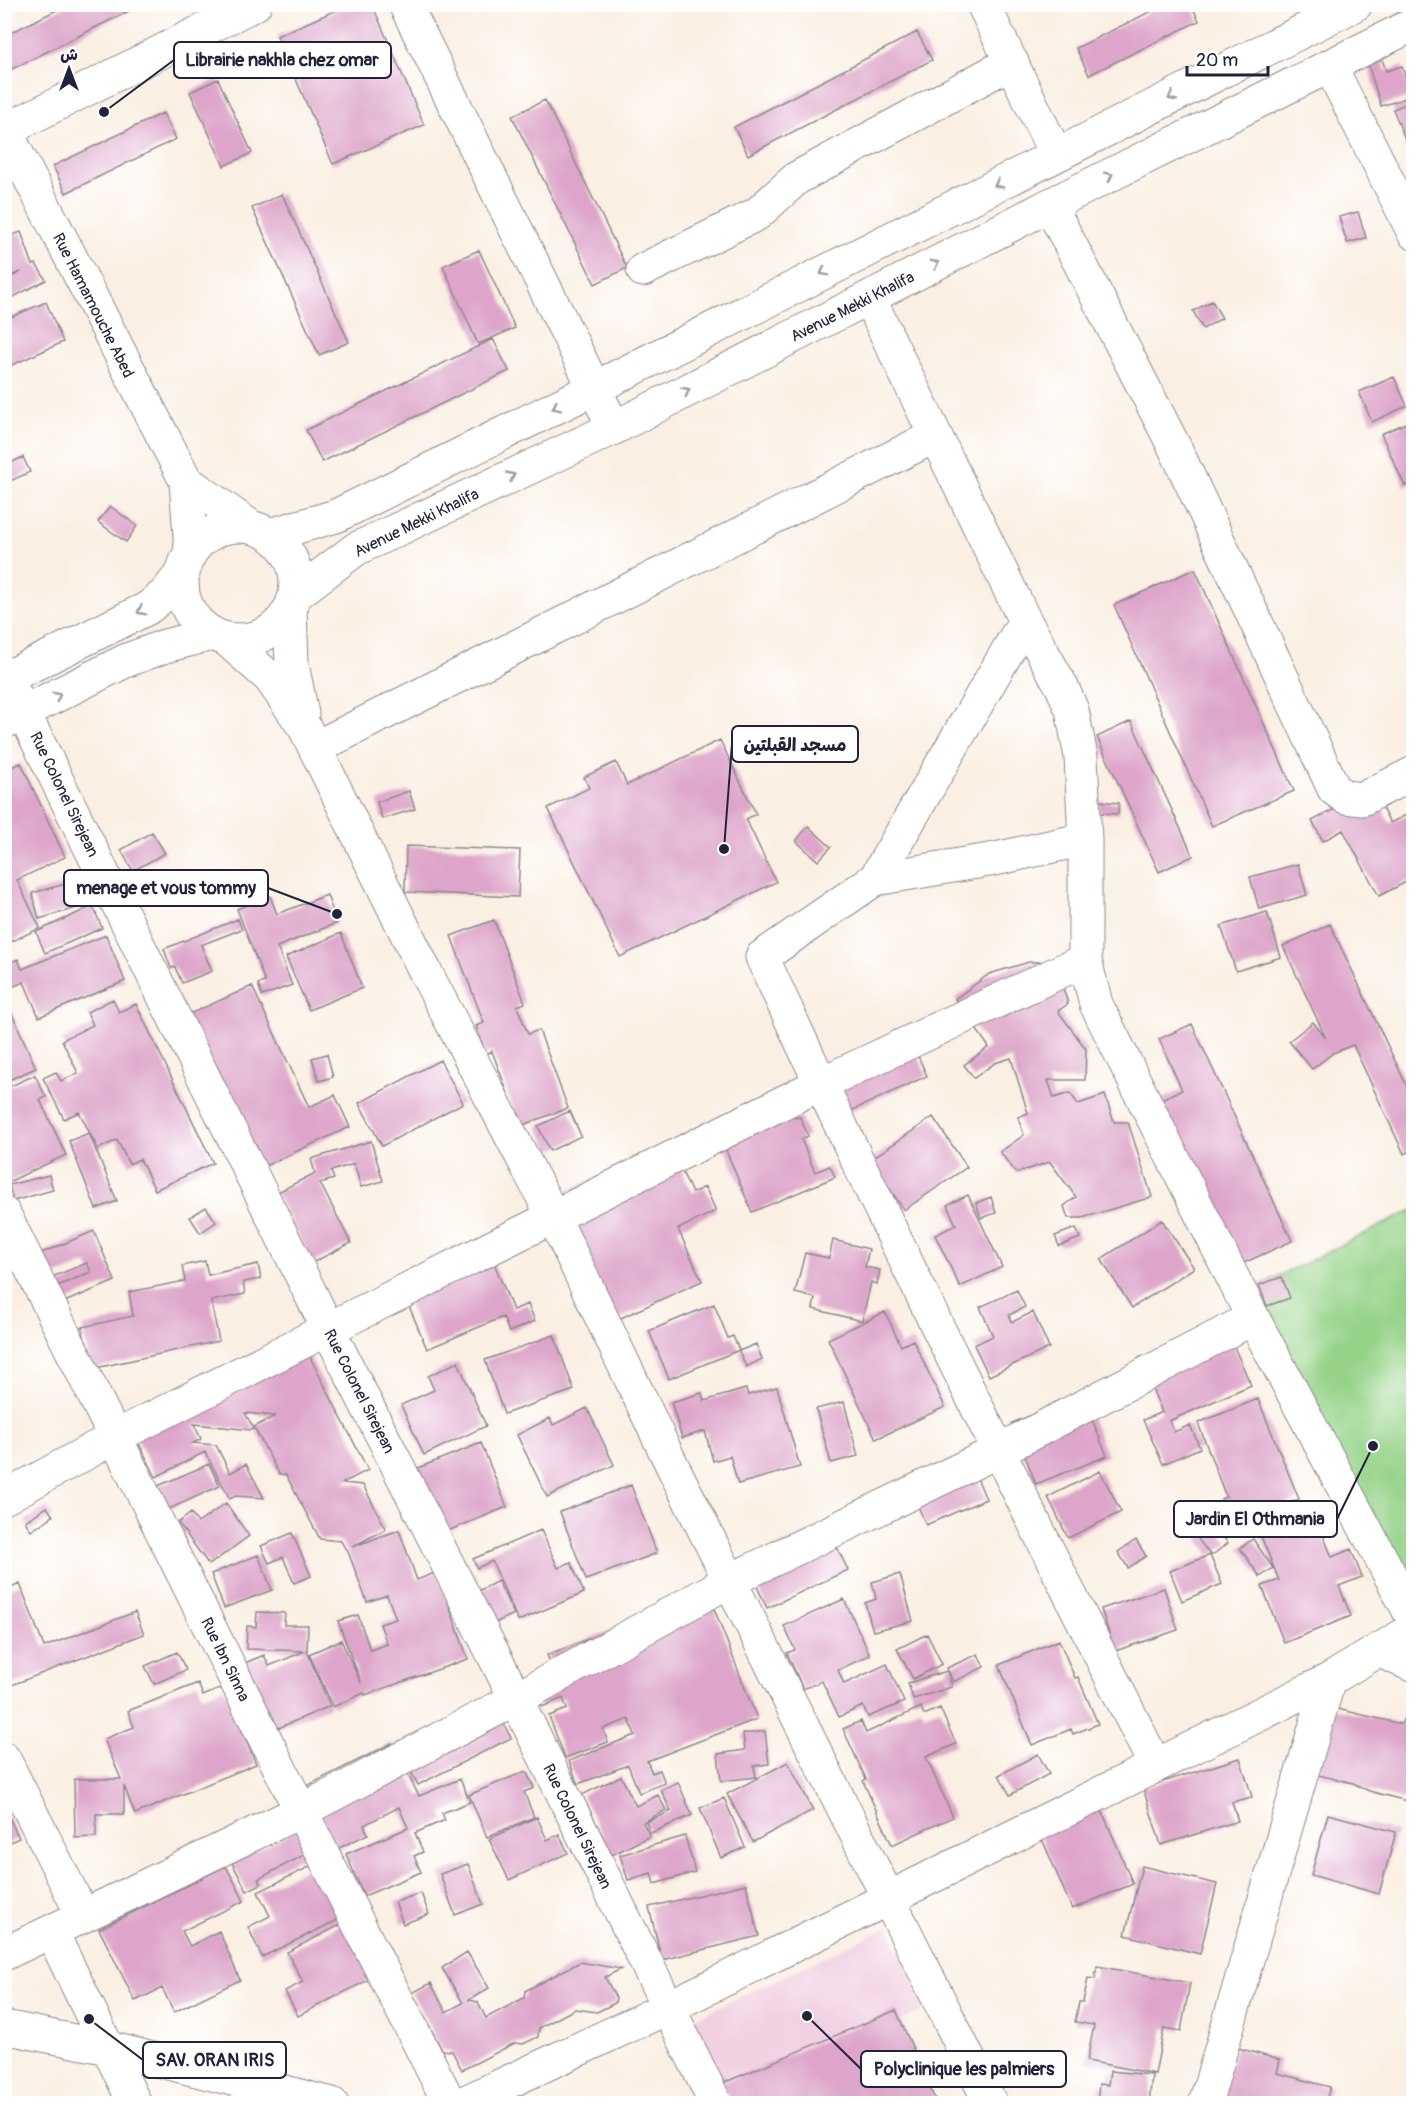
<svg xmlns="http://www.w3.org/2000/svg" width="1418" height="2108" font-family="Pangolin,'Playpen Sans Arabic',sans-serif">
<rect width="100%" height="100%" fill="#fff"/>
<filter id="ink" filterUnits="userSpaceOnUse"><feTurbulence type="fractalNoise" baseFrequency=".0167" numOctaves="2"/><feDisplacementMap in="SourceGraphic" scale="12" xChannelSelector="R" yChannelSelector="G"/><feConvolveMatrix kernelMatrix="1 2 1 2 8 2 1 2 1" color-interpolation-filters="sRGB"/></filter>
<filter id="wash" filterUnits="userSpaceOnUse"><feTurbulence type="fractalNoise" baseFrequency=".008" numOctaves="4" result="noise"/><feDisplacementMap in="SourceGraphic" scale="24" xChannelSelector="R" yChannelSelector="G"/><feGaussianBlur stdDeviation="1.35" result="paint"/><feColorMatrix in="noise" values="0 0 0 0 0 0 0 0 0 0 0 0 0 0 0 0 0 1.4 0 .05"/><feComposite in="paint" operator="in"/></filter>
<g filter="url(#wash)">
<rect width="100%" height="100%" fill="#faefe2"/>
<path fill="#f1d0e2" d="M888,1927L927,2009L727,2103L687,2022Z"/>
<path fill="#95d388" stroke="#5c7a62" stroke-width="1.5" d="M1413,1210L1414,1605L1256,1287Z"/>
<g id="blocks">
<path fill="#dda5c9" d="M69,4H143L12,69L4,53V36Z
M350,4H372L424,125L333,164L277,36Z
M1166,4H1191L1199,21L1089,75L1076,48Z
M917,32L932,60L748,155L734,127Z
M1379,50L1386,71L1402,66L1412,96L1381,106L1365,55Z
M218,79L252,153L224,166L190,92Z
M545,100L627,268L595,284L512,116Z
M1414,101V159H1413L1393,109Z
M163,113L176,139L66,193L53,166Z
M282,194L349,342L319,355L252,208Z
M1358,212L1366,238L1347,243L1339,217Z
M21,232L33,265L36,264L46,280L4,302V281L21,272L4,278V238Z
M479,250L515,328L478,344L443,266Z
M1212,301L1222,318L1203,329L1193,311Z
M46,302L63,342L12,365L4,349V320Z
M493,339L509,371L322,462L306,430Z
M1394,377L1407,406L1372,422L1359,392Z
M1413,420L1414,482L1405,486L1381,434Z
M23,457L30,472L6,483L4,466Z
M110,506L137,526L126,542L98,522Z
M1195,569L1294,791L1212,826L1114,605Z
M1131,721L1193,856L1159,872L1097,737Z
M720,740L756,814L746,819L776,882L620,957L548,808L589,788L584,777L616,762L627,785Z
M21,763L65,857L17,880L40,928L4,945V770Z
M1372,789L1390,823L1412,812L1414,815V878L1379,896L1343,830L1323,841L1312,821Z
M409,791L415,809L382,819L377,802Z
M1099,801L1119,803L1118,814L1099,813Z
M808,826L831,847L818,861L796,841Z
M152,832L165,853L133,871L121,850Z
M406,846L520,850L518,897L405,892Z
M1298,864L1307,895L1259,909L1250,877Z
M80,880L87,905L39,919L32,893Z
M327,895L337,923L277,947L292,985L262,996L258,984L265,982L237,909L270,896L277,914Z
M93,906L102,928L45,953L36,932Z
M1267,912L1281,957L1236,971L1221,926Z
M238,919L242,929L201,945L212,971L182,983L175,967L171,968L164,949Z
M494,920L525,1003L517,1006L528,1034L539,1030L568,1108L520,1126L492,1051L486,1054L476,1026L484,1023L451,936Z
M1330,924L1414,1101V1150L1404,1154L1353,1045L1333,1053L1312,1069L1289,1041L1313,1022L1326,1038L1283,946Z
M341,933L362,988L309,1010L286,957Z
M106,935L125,981L39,1017L24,982L4,990V965L18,959L22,969Z
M1029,962H1055L1068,1004L1058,1011L1086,1049L1085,1080H1048L1054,1098L1070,1093L1078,1104L1105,1095L1114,1122H1128L1152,1197L1082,1218H1068L1064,1206L1076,1197L1050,1162L1016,1173L1000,1152L1024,1135L1018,1117L1028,1113L1011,1058L995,1063L974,1078L964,1065L989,1047L955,999L989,974Z
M252,986L309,1107L335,1095L350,1127L256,1170L185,1016Z
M113,999L119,1012L136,1004L213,1163L155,1190L140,1159L129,1164L117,1140L98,1149L79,1112L64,1119L43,1078L56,1072L61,1081L78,1073L62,1040L93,1025L87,1012Z
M4,1004L7,1011L10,1009L36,1068L4,1082Z
M1192,1024L1292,1241L1235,1267L1159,1100L1182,1090L1159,1039Z
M905,1028L927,1076L851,1111L834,1098Z
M327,1054L333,1077L319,1081L312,1058Z
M440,1060L463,1103L382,1146L359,1103Z
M35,1075L46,1097L40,1100L66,1155L4,1184V1089Z
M785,1092L796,1118L800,1117L808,1136L801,1139L815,1172L830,1166L835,1177L752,1212L714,1122Z
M570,1111L581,1136L550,1151L538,1126Z
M933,1117L967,1167L904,1210L870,1160Z
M89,1133L117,1201L96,1209L69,1141Z
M371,1141L383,1181L361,1187L354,1164L331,1171L334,1179L320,1183L351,1243L312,1263L276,1193L315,1173L311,1159Z
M669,1144L692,1193L705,1187L716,1211L678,1229L702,1281L612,1322L557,1196Z
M49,1175L53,1190L13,1201L9,1185Z
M968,1195L1002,1267L960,1287L935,1235L956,1225L947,1205Z
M991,1197L996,1213L981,1218L976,1203Z
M206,1207L216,1222L200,1233L190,1217Z
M1162,1220L1194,1268L1132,1308L1101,1259Z
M1076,1228L1080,1238L1059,1246L1055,1236Z
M94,1231L115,1281L62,1303L55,1287L91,1272L87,1263L47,1279L37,1255Z
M833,1240L869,1249L865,1267L880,1270L877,1284L871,1282L862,1321L813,1309L815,1298L795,1293L805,1253L829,1258Z
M205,1261L208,1275L258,1264L261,1279L243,1282L245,1294L211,1301L219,1341L91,1369L82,1327L133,1316L129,1292L185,1281L182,1266Z
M494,1263L513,1310L528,1304L535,1321L509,1332L503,1317L427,1349L406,1299Z
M1282,1277L1290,1298L1267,1306L1259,1285Z
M1017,1290L1025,1307L1009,1315L1012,1322L1033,1312L1049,1348L989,1376L974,1345L993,1336L980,1307Z
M714,1304L728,1338L733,1336L739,1350L669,1379L649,1331Z
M885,1312L901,1346L913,1340L945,1407L876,1439L828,1339Z
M1223,1322L1251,1385L1169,1421L1174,1432L1190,1425L1200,1448L1163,1464L1143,1420L1162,1412L1139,1358Z
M297,1332L368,1470L343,1483L363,1485L386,1529L352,1547L399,1530L417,1580L437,1572L468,1659L365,1695L364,1693L333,1707L309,1654L341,1640L361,1683L338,1621L358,1615L370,1650L387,1644L380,1624L396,1619L387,1595L367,1602L347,1549L346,1550L341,1541L320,1539L286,1475L279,1474L254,1427L275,1416L245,1413L254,1429L251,1430L194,1424L201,1439L193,1443L216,1445L230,1473L246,1464L264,1498L235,1496L230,1499L205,1452L156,1477L130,1426Z
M554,1335L574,1390L504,1414L485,1360Z
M756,1344L762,1359L746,1367L739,1351Z
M458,1362L486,1426L424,1455L401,1405L434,1390L428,1376Z
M777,1387L800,1467L738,1484L730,1456L713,1461L705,1431L682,1438L671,1402L702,1393L704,1401L746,1389L748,1395Z
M1082,1395L1107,1456L1036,1484L1012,1423Z
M1258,1399L1299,1499L1232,1526L1221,1499L1226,1497L1198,1423Z
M844,1402L858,1456L831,1463L816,1409Z
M587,1408L614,1465L547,1497L517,1435L550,1418L553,1425Z
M481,1443L507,1507L445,1532L418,1468Z
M967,1454L986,1499L926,1525L907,1480Z
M209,1464L220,1486L169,1509L158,1486Z
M1100,1471L1121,1512L1068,1538L1048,1497Z
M631,1485L657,1553L586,1580L560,1512Z
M226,1503L249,1536L209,1565L178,1523L191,1513L198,1523Z
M47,1507L53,1516L31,1531L25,1521Z
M1312,1508L1332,1557L1351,1549L1362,1577L1339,1586L1351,1616L1284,1643L1262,1586L1279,1580L1258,1529Z
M826,1525L848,1570L767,1608L745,1561Z
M1215,1526L1228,1543L1211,1556L1198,1539Z
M541,1530L558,1568L571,1562L584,1593L518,1621L492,1561L477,1568L473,1559Z
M292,1533L311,1576L294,1583L283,1557L269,1563L261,1546Z
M1253,1539L1273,1568L1260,1577L1240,1548Z
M1136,1540L1146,1556L1128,1568L1118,1552Z
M258,1555L272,1590L224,1608L211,1574Z
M1210,1555L1222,1584L1182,1601L1170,1571Z
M900,1574L913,1621L873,1631L865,1603L876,1599L872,1582Z
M498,1581L514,1614L495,1623L478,1591Z
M20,1584L44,1647L135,1612L144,1634L4,1688V1591Z
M1164,1588L1178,1630L1115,1651L1101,1609Z
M708,1593L757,1719L647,1761L652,1773L660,1770L665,1783L639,1793L628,1765L578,1784L569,1761L635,1735L629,1719L603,1729L608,1742L565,1758L549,1716L567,1709L563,1698L542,1707L531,1678L553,1669L547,1655Z
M844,1599L870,1655L838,1670L844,1684L887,1664L904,1702L868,1717L863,1706L839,1717L822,1681L803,1689L787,1653L795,1650L784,1626Z
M257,1612L285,1613L284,1625H308L307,1651L330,1706L269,1732L240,1665L264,1655L269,1666L305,1651L246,1649L247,1626L256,1627Z
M927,1634L942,1664L913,1679L897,1649Z
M1059,1640L1075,1678L1078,1677L1098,1724L1073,1734L1071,1729L1032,1745L999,1665Z
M177,1652L186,1670L154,1684L145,1666Z
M978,1654L984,1667L953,1682L947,1668Z
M947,1671L952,1687L913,1699L908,1683Z
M198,1683L203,1696L224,1687L256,1764L135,1814L124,1786V1814H96V1837L75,1838L74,1779H121L104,1739L134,1727L128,1711Z
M491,1700L511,1738L418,1785L398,1747Z
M921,1707L924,1715L940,1708L956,1744L926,1757L953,1817L892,1845L863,1781L866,1779L843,1729L861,1721L866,1733Z
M1329,1707L1401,1724L1405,1716L1414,1718V1803L1369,1791L1353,1783L1318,1775Z
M765,1731L769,1764L754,1766L756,1777L721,1781L718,1754L745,1750L743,1734Z
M392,1743L419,1796L460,1779L470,1802L442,1813L445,1820L415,1833L423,1852L414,1856L421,1872L364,1896L346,1854L408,1828L399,1807L364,1825L368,1834L337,1849L305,1787Z
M1038,1754L1049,1774L1010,1795L999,1775Z
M1240,1758L1252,1797L1232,1802L1238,1821L1161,1845L1143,1788Z
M788,1762L813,1810L753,1842L727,1794Z
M526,1771L534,1788L524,1792L534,1817L487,1837L469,1795Z
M621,1776L636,1806L658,1795L666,1810L643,1822L650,1836L612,1855L582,1795Z
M678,1782L692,1815L651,1833L646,1822L671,1811L661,1790Z
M724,1798L745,1847L721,1858L700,1808Z
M1100,1806L1133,1884L1072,1909L1039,1832Z
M4,1807L19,1838L4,1845Z
M1328,1814L1396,1832L1379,1894L1311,1875Z
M537,1817L547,1840L559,1834L568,1853L509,1880L489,1839Z
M298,1829L310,1852L258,1879L261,1884L247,1891L232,1863Z
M685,1836L695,1872L654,1884L651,1873L628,1880L620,1855Z
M319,1862L346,1916L262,1957L248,1927L270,1916L258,1892Z
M468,1864L483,1904L455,1915L440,1874Z
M226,1866L244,1901L182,1931L190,1946L219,1931L240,1980L174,2012L162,1988L135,2001L99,1929Z
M1142,1866L1217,1884L1200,1954L1125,1935Z
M746,1884L759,1936L662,1960L649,1907Z
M421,1893L429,1914L403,1924L395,1902Z
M350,1920L378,1975L298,2016L285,1991L303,1982L287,1952Z
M467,1952L489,1988L469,2000L478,2002L486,2018L524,1998L525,1991L580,1962L621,1969L605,1977L616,1998L615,2003L597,2012L575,2009L539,2028L538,2037L523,2044L515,2043L462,2070L452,2051L442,2050L412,1993L431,1983L446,2012L463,2003L442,1968Z
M1097,1966L1190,1983L1181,2031L1164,2028L1155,2074L1087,2061L1094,2025L1075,2022L1079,2002H1083L1088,1978L1095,1979Z
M896,2010L937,2104H732L723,2083Z
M1235,2047L1280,2060L1277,2073L1330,2087L1325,2104H1220Z
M1110,2071L1152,2075L1149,2104H1097L1099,2084L1108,2085Z"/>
</g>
</g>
<g filter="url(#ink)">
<use href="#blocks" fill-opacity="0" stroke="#8e888e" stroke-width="1.5"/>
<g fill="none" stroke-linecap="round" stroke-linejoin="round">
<g stroke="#8e888e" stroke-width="35">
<path id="minor" d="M405,4L614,428
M983,4L1056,155
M1330,66L1414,233
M6,130L255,4
M1050,205L1176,450L1334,789L1345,797L1362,799L1414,773
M643,270L757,214L797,178L1012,62
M869,298L1025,621L1062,687L1072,710L1081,757L1085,839V960L1096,1004L1253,1318L1414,1620
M4,673L328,1329L516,1699L716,2104
M315,748L935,436
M1085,839L995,859L875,879L762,957C887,1229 1021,1497 1155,1765
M875,879L1025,621
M4,1214L301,1811L450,2104
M4,1498L115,1437L328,1329L820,1084L1085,960
M1378,1650L1414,1666
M4,1759L83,1916
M52,1933L135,2104
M4,1954L301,1811L516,1699L731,1580L998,1451L1253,1318
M4,2027L109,2048L332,2104
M461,2104L667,2008L1329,1680L1414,1629
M1205,2104L1329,1680"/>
</g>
<g stroke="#8e888e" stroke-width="35">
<path id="major" d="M4,128L186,481L191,551
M186,481L251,527
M182 583a57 57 0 1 1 114 0a57 57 0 1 1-114 0Z
M270,535L336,516L595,388L1356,4
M295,595L356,549L614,428L1050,205L1414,24
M290,609L292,664L302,714
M226,639L270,678L305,728L427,975L554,1218L669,1459L991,2104
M4,679L148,608L165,594L183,572
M4,722L125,661L165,646L212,634"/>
</g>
<use href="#minor" stroke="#fff" stroke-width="33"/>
<use href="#major" stroke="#fff" stroke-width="33"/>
</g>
<defs><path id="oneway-chevron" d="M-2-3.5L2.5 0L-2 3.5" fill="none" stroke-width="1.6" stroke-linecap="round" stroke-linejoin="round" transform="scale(1.5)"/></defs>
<g stroke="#9c9ca7">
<use href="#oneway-chevron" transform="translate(1172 97) rotate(153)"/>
<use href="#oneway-chevron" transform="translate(1109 176) rotate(-26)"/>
<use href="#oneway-chevron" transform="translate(998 184) rotate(153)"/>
<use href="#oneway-chevron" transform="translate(935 264) rotate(-27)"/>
<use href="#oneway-chevron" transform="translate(824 272) rotate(153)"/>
<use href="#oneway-chevron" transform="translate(686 391) rotate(-27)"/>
<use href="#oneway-chevron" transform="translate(556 407) rotate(154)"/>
<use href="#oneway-chevron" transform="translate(511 476) rotate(-25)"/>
<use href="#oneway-chevron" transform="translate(141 611) rotate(153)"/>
<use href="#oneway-chevron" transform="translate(57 696) rotate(-27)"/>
</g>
</g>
<g text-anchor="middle" stroke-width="6" stroke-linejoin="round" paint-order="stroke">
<g font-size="16" fill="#22223b" stroke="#fff">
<text transform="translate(94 305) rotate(63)" y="6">Rue Hamamouche Abed</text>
<text transform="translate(852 306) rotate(-27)" y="6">Avenue Mekki Khalifa</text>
<text transform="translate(416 522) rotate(-26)" y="6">Avenue Mekki Khalifa</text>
<text transform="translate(65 794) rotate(64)" y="6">Rue Colonel Sirejean</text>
<text transform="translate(360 1391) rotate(63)" y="6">Rue Colonel Sirejean</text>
<text transform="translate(226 1659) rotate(64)" y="6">Rue Ibn Sinna</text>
<text transform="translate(578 1826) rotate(64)" y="6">Rue Colonel Sirejean</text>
</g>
</g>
<path fill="none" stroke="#22223b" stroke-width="2" d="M104 112L174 60M724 849L732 744M337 914L268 888M1373 1446L1337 1519M89 2019L143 2060M807 2016L861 2069"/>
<g fill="#22223b" stroke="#fff" stroke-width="2">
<circle cx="104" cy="112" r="6"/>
<circle cx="724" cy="849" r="6"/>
<circle cx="337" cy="914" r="6"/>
<circle cx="1373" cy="1446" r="6"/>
<circle cx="89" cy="2019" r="6"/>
<circle cx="807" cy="2016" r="6"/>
</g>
<g fill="#fff" stroke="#22223b" stroke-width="2">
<rect x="174" y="42" width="217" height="36" rx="6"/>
<rect x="732" y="726" width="126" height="36" rx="6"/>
<rect x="64" y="870" width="204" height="36" rx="6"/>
<rect x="1174" y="1501" width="163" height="36" rx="6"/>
<rect x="143" y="2042" width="143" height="36" rx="6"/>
<rect x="861" y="2051" width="205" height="36" rx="6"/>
</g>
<g font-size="18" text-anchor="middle" font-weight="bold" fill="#22223b">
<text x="282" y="66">Librairie nakhla chez omar</text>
<text x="795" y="751">مسجد القبلتين</text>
<text x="166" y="894">menage et vous tommy</text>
<text x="1255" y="1525">Jardin El Othmania</text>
<text x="215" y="2066">SAV. ORAN IRIS</text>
<text x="964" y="2075">Polyclinique les palmiers</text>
</g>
<rect width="1418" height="2108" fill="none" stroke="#fff" stroke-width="24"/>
<g transform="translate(69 69)" stroke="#ffffff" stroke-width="4.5" paint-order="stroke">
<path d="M0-4.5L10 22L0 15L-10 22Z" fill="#22223b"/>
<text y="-9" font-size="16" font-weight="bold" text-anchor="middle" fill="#22223b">ش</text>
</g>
<path d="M1187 66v9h81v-9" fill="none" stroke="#22223b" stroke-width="3"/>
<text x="1196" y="66" font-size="18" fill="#22223b" stroke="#ffffff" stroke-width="4.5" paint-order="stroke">20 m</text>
</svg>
